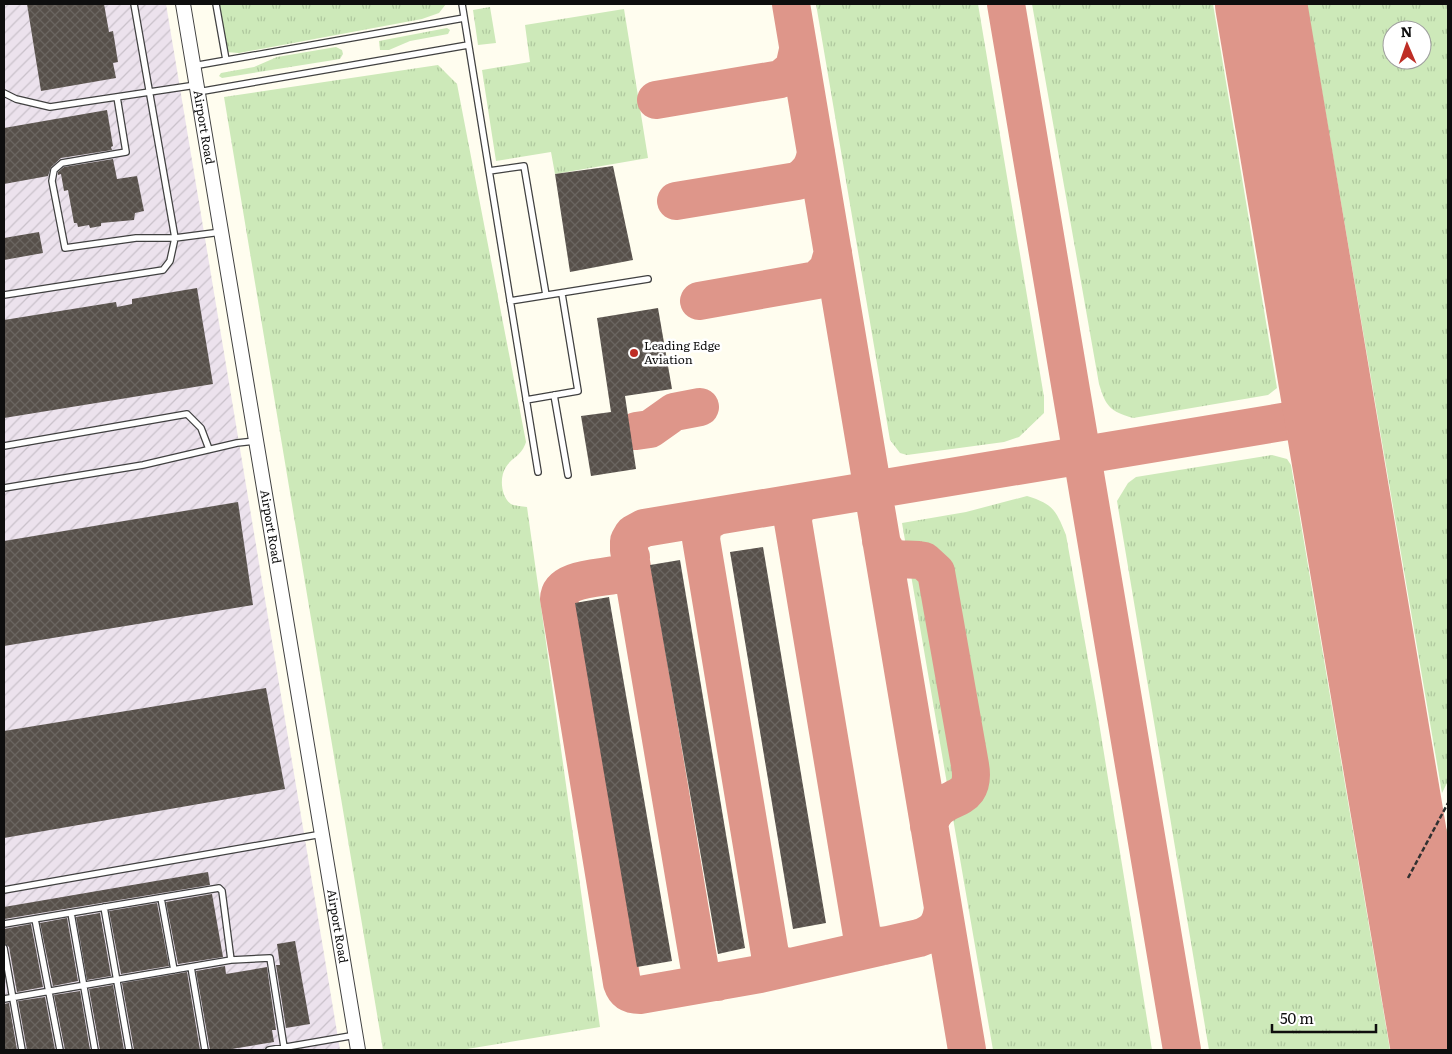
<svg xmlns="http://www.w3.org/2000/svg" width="1452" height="1054" font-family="Literata,serif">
<defs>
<pattern id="industrial-furrows" width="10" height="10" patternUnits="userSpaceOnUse" patternTransform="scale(1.25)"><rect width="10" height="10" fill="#ece2ed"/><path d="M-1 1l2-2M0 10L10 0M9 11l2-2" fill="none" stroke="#c9c1ca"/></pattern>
<pattern id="grass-tufts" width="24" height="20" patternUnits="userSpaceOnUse" patternTransform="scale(1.25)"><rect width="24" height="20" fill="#cde9b9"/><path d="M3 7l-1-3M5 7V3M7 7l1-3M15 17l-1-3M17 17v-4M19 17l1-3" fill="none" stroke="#afc79e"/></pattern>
<pattern id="building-cross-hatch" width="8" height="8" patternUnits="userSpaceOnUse" patternTransform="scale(1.25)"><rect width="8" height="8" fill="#57504a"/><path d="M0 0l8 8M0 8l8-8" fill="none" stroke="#6a6560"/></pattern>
</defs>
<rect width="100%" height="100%" fill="#fffdef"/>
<path fill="url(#industrial-furrows)" d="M4,4H166L340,1050H4Z"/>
<path fill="url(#grass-tufts)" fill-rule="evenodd" d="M217,4H446L439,13L422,19L239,53L226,52Z
M816,4H978L1044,397V413L1019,437L1004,442L907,455L900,453L890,440Z
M1032,4H1213L1277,388L1268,395L1133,418C1110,411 1106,407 1099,384Z
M1307,4H1448V781L1442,793ZM1392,30H1422V60H1392Z
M490,7L496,43L478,45L473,10Z
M624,9L648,158L555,174L551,152L496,161L482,70L530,62L525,25Z
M447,28L450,30L448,34L410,41L389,50H380L379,41Z
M336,47L342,50L343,54L340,59L222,78L219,76L221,73L254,67L277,57Z
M438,65L457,84L526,442C521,457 513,456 506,467C499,477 501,497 511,504C515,506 522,506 527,507L600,1027L461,1050H383L224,97Z
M1272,455L1287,459L1291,465L1390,1050H1209L1117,501L1128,483L1136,477Z
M1027,496C1053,504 1056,510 1066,535L1096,704L1152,1050H993L902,523L966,512Z
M1448,826V908L1438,845Z"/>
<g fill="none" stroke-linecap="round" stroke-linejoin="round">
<path stroke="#de968a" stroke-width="38" d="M791,4L967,1050
M1006,4L1182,1050
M656,100L781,79L794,68L798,50
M676,201L797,181C809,174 814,166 816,152
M699,301L817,280L828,269L833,252
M1291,421C1324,420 1329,431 1338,460
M636,431L650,429L674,412L700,407
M803,503L794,510L793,522L862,935L869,945L884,946
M715,517L703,524L701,539L770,954L776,964L790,967
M881,541C891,567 904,556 924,561L936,572L970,765C978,810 936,789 929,826
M631,557L630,567L623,573C606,579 560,576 559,599L622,983C625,992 631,995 640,995L760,974L919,938C935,933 941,925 943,908
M718,982L707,980L700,970L629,550V541L633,534L644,528L1300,419C1326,410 1323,388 1322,365"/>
<path stroke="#de968a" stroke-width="92" d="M1261,4L1437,1050"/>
</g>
<path fill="url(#building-cross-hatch)" d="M27,4H104L109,32L113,31L118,62L113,63L116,78L41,91Z
M107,110L113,146L111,147L112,150L61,158L51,167L48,176L4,184V128Z
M113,159L117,179L137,176L144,211L135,213L134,220L101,223V226L90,228L89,225L78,227L77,223H74L68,190L64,191L61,174L58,175V172L64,167Z
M613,166L633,260L570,272L555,174Z
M39,232L43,253L4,260V238Z
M197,288L213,384L4,418V320L116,302L117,307L132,304V299Z
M658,308L672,389L625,396L636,469L591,476L581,416L611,412L597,318Z
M238,502L253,605L4,646V541Z
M763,547L826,923L793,929L730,552Z
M680,560L745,948L718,954L650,565Z
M609,597L672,961L637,967L575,603Z
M266,688L285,789L4,838V731Z
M208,872L210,885L4,919V907Z
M212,894L223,957L178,964L166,902Z
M157,903L169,966L121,974L109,911Z
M100,913L111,976L87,980L76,917Z
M67,918L78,981L53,986L40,923Z
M31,924L43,987L17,992L9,947L4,943V929Z
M295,941L310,1024L286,1028L276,965H280L277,944Z
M225,966L226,974L267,967L276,1030H272L274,1042L226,1050H210L196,971Z
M187,972L200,1050H134L122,983Z
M113,985L124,1050H100L89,989Z
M80,991L90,1050H65L54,995Z
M45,997L55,1050H27L18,1001Z
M9,1003L17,1050H4V1004Z"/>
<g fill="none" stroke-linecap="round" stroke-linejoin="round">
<g stroke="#414141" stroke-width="8">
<path id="service" d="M134,4L175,238L221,232
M216,4L226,60
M462,4L538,472
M193,66L464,18
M198,92L468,45
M4,93L16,99L50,107L196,85
M489,171L524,166L546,295
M4,295L163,270L170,261L175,238H136L65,248L52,181L54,170L62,163L126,152L117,97
M510,301L648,279
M554,395L568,475
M526,400L578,391L562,294
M4,446L187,414L201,428L209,449
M4,488L143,465L237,443L255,441
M4,890L322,834
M161,898L174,970
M104,907L129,1050
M71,913L95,1050
M35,919L60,1050
M4,924L219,888L222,891L231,960L270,958L284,1047
M4,948L22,1050
M191,967L205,1050
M4,999L231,960
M269,1050L356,1035"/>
</g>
<g stroke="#414141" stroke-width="16">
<g id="tertiary">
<path id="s1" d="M183,4L358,1050"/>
</g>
</g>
<path stroke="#303030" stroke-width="2.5" stroke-dasharray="5 2.5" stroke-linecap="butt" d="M1408,878L1448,803"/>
<use href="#service" stroke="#fff" stroke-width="5.5"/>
<use href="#tertiary" stroke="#fff" stroke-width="14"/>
</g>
<circle fill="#be2e26" stroke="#fff" stroke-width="2" cx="634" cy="353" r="5"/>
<g text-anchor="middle" stroke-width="5" stroke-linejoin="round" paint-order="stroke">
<g font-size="12" fill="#0e0e0e" stroke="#fff">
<text dy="4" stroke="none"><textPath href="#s1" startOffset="125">Airport Road</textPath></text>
<text dy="4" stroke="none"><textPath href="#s1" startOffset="530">Airport Road</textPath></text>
<text dy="4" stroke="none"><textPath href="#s1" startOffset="935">Airport Road</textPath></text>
</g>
<g font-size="12" fill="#0e0e0e" stroke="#fff" text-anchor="start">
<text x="644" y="350">Leading Edge<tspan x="644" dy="14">Aviation</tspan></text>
</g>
</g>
<rect width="1452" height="1054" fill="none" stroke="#0e0e0e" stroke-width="10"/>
<g transform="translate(1407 45) rotate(358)"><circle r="24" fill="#ffffff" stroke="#9f9f9f"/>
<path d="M0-4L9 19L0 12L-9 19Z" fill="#be2e26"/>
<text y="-8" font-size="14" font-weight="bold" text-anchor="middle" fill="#0e0e0e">N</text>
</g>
<path d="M1272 1024v8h104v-8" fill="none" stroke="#0e0e0e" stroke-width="2.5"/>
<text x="1280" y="1024" font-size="15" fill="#0e0e0e" stroke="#ffffff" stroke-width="4" paint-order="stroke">50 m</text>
</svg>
